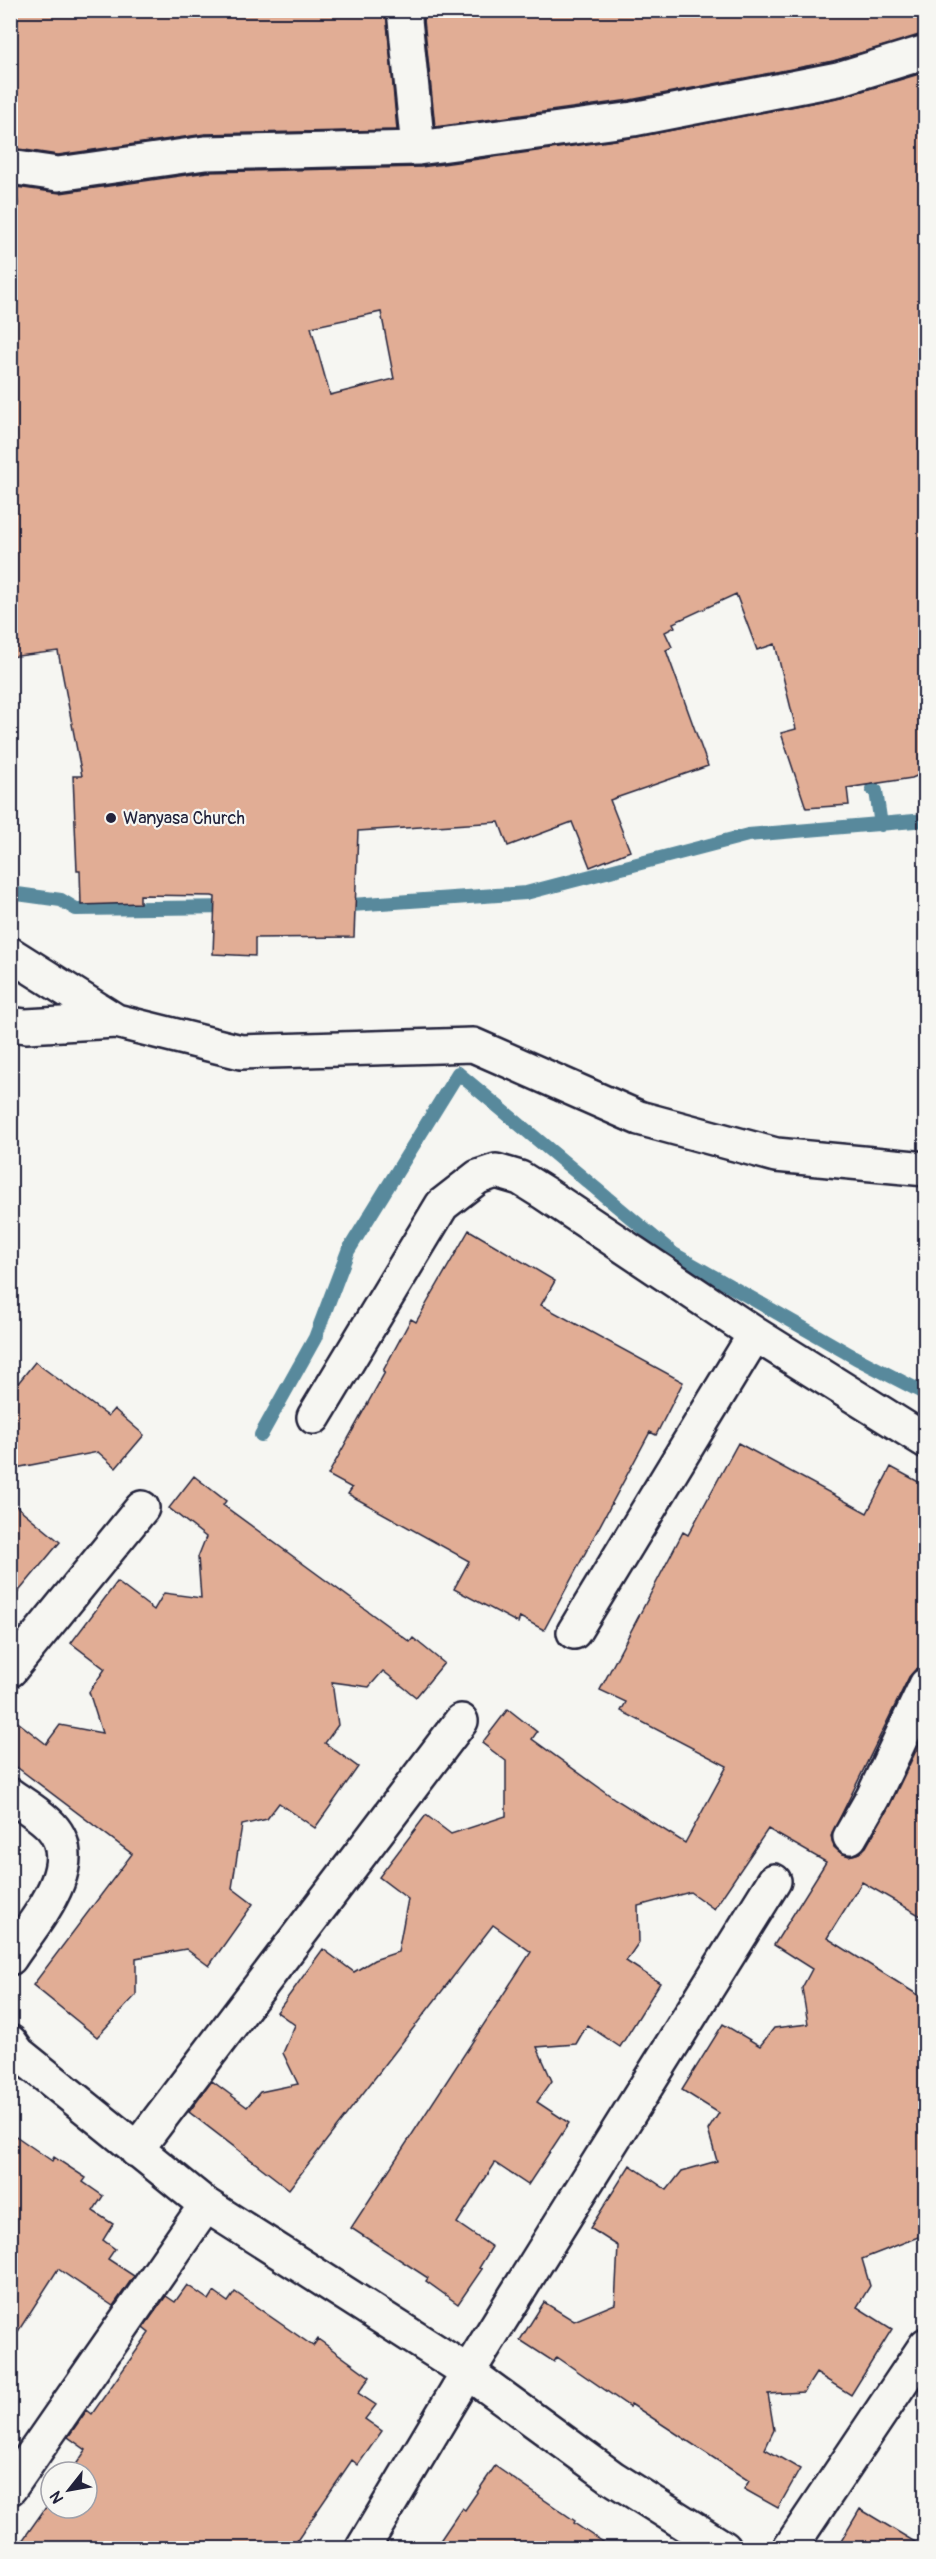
<svg xmlns="http://www.w3.org/2000/svg" width="936" height="2559" font-family="Pangolin,sans-serif">
<rect width="100%" height="100%" fill="#f6f6f2"/>
<filter id="ink" filterUnits="userSpaceOnUse"><feTurbulence type="fractalNoise" baseFrequency=".0167" numOctaves="2"/><feDisplacementMap in="SourceGraphic" scale="12" xChannelSelector="R" yChannelSelector="G"/><feConvolveMatrix kernelMatrix="1 2 1 2 8 2 1 2 1" color-interpolation-filters="sRGB"/></filter>
<g filter="url(#ink)">
<g fill="none" stroke-linecap="round" stroke-linejoin="round">
<path stroke="#59899c" stroke-width="14" d="M872,789L876,791L881,825
M10,893L61,900L76,909L233,907
M337,906L526,893L748,835L926,820
M261,1435L315,1338L348,1251L458,1073L674,1254L856,1358L926,1394"/>
</g>
<path fill="#e1ad95" stroke="#22223b" stroke-width="1.5" fill-rule="evenodd" d="M10,10H386L397,130L205,134L58,155L12,148Z
M423,10H922L926,34L833,61L630,100L435,127Z
M926,72V772L912,778L847,788L849,805L806,808L781,733L796,729L775,644L757,650L736,594L673,623L675,627L665,632L672,647L666,650L708,766L610,800L630,851L590,867L572,822L508,846L499,822L358,831L354,937L255,938V956L213,954L215,897L212,896L140,895V903L81,905L80,871H77L73,776H82L58,651L10,657V204H18L16,187L60,193L207,172L421,167L637,137L842,97ZM381,312L394,379L330,395L311,327Z
M469,1230L555,1281L541,1305L683,1382L656,1435L650,1432L544,1630L520,1617L518,1623L454,1589L469,1561L348,1494L352,1488L328,1475L385,1372L383,1371L411,1319L416,1322Z
M35,1362L108,1416L114,1409L144,1435L116,1468L98,1452L10,1469V1393Z
M738,1443L867,1513L891,1467L926,1486V1666L916,1669L909,1677L831,1836L834,1847L841,1853L849,1856L859,1853L866,1847L890,1805L926,1730V1919L862,1882L827,1938L926,2000V2234L862,2259L870,2286L857,2307L892,2329L851,2395L816,2373L804,2392L768,2394L774,2430L765,2449L800,2469L778,2508L744,2489L749,2481L631,2404L630,2407L557,2357L554,2362L520,2340L544,2302L574,2321L615,2304L618,2246L590,2228L630,2165L667,2190L682,2171L717,2161L708,2130L719,2113L682,2090L723,2024L760,2046L774,2028L808,2024L802,1988L812,1969L774,1945L826,1862L768,1829L714,1909L690,1892L638,1906L639,1942L626,1961L660,1983L620,2047L587,2025L576,2044L537,2047L552,2081L537,2102L569,2123L528,2185L495,2163L457,2223L492,2247L479,2268L482,2269L458,2304L426,2281L428,2278L351,2228L531,1952L493,1925L289,2189L189,2112L212,2081L247,2107L260,2092L298,2084L283,2053L295,2025L277,2012L323,1949L354,1972L374,1960L398,1952L408,1899L379,1877L426,1815L451,1834L506,1816V1761L482,1743L508,1709L537,1732L532,1739L615,1799L685,1843L727,1766L621,1711L626,1702L600,1690L683,1532L688,1535Z
M194,1476L226,1501L223,1505L410,1642L413,1638L444,1663L416,1697L383,1671L369,1687L332,1682L338,1725L325,1743L358,1767L315,1828L279,1803L267,1819L242,1825L232,1888L253,1904L209,1966L186,1949L136,1958V1995L97,2037L33,1985L132,1854L10,1762V1716L46,1744L60,1725L102,1733L89,1692L105,1669L71,1643L117,1582L154,1610L164,1593L201,1598L198,1557L206,1537L169,1508Z
M10,1501L60,1542L10,1602Z
M10,2132L52,2161L54,2157L86,2178L83,2182L103,2196L93,2211L113,2224L103,2240L115,2249L108,2259L134,2276L113,2306L58,2269L10,2344Z
M187,2285L209,2300L214,2292L228,2302L235,2292L313,2346L318,2339L370,2377L358,2393L376,2405L365,2419L382,2431L358,2465L352,2460L292,2548H17L51,2500V2508H87V2472H71L86,2450L68,2437L87,2410L92,2414L149,2333L143,2328L166,2296L175,2302Z
M495,2466L575,2521L574,2523L611,2548H435L462,2508L465,2510Z
M860,2509L925,2548H837Z"/>
<g fill="none" stroke-linecap="round" stroke-linejoin="round">
<g stroke="#22223b" stroke-width="38">
<path id="street" d="M404,10L418,148
M10,167L58,174L205,153L418,148L633,119L838,79L926,52
M10,954L116,1021L241,1052L473,1045L639,1118L776,1155L926,1169
M10,1024L26,1026L116,1021
M314,1417L442,1205L478,1177L496,1171L520,1178L544,1193L755,1334L926,1441
M574,1632L755,1334
M10,1670L142,1508
M10,1795C24,1805 40,1814 51,1826C87,1865 32,1924 10,1958
M850,1837L873,1797L926,1685
M10,2042L18,2053L206,2205L468,2372L613,2478L724,2548
M136,2150L461,1721
M10,2488L206,2205
M363,2548L468,2372L774,1881
M790,2548L926,2345"/>
</g>
<use href="#street" stroke="#f6f6f2" stroke-width="33"/>
</g>
</g>
<circle fill="#22223b" stroke="#f6f6f2" stroke-width="2" cx="111" cy="818" r="6"/>
<g text-anchor="middle" stroke-width="4.5" stroke-linejoin="round" paint-order="stroke">
<g font-size="18" fill="#22223b" stroke="#f6f6f2" text-anchor="start">
<text x="123" y="824">Wanyasa Church</text>
</g>
</g>
<rect width="936" height="2559" fill="none" stroke="#f6f6f2" stroke-width="36"/>
<rect x="18" y="18" width="900" height="2523" fill="none" stroke="#22223b" stroke-width="2" filter="url(#ink)"/>
<g transform="translate(69 2490) rotate(239)"><circle r="28" fill="#f6f6f2" stroke="#a1a1a9" stroke-width="1.5"/>
<path d="M0-4.5L10 22L0 15L-10 22Z" fill="#22223b"/>
<text y="-9" font-size="16" font-weight="bold" text-anchor="middle" fill="#22223b">N</text>
</g>
</svg>
